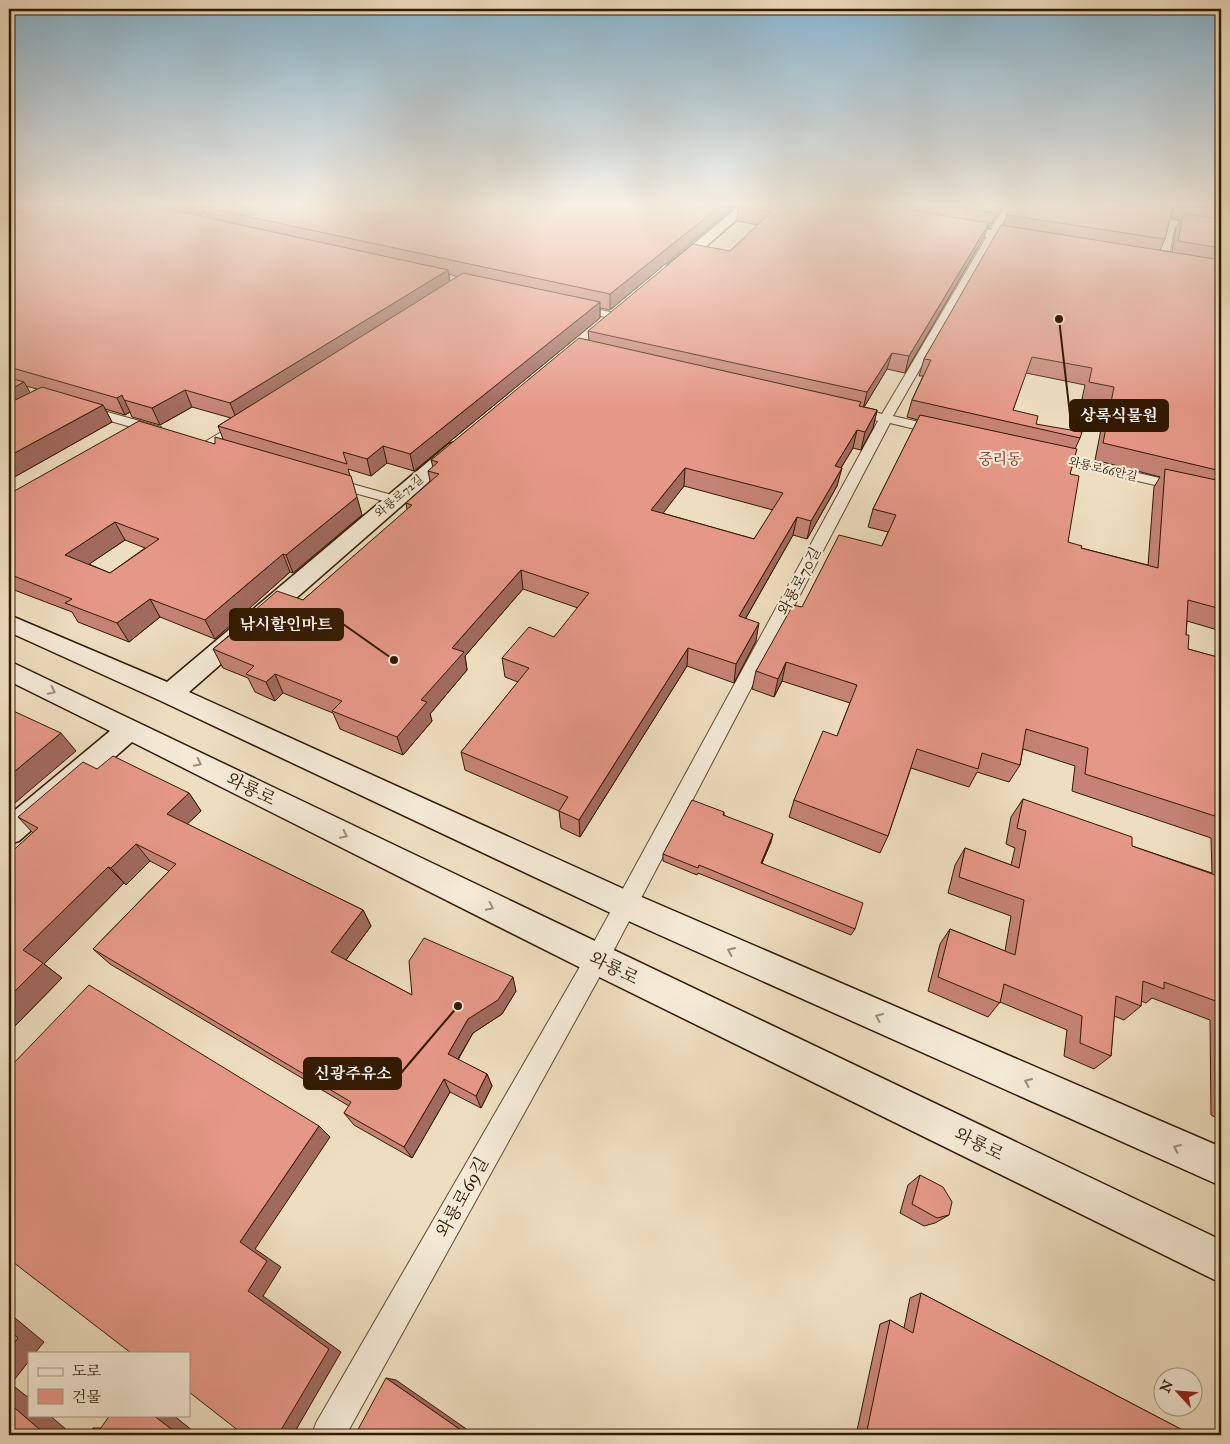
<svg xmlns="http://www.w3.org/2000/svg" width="1230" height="1444" font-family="'IM FELL Great Primer','Noto Serif KR',serif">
<rect width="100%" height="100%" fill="#eedec0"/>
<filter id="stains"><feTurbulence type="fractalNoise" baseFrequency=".004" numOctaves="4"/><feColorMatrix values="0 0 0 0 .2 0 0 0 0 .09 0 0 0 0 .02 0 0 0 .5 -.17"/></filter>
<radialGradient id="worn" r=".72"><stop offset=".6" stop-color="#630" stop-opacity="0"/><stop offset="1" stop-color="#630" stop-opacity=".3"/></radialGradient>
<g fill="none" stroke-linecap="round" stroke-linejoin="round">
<g stroke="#604a30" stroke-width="2">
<path id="street" d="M1005,206H1013L893,416L945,428L946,431L940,435L890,423L605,967L346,1435H312L316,1423L589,951L878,421L871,419L869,416L875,412L882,414Z
M1171,220L1221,226V232L1175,226L1168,261L1163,264L1158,261L1167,223Z
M577,305L619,314L620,316L615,319L573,310L572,308L573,306Z
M86,406L161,427L162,430L156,434L82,413L80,410L82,407Z
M243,419L247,420L249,423L247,426L213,449H203L201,446L203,443Z
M1050,453L1221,492V500L1045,460L1043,457L1045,454Z
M331,478L399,497L401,500L399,503L394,504L326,485L324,482Z"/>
</g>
<g stroke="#311900" stroke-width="3">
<path id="secondary" d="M739,206H752L678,271H668L666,268L668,265Z
M949,223L1029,236L1035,240L1029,244L945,230L943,227L945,224Z
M456,442L463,444L465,448L463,452L189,692L637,895L1221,1147V1186L615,915L161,701L9,632V615L167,682L449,444Z
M9,661L1221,1240V1283L585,970L132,742L19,841L9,844V815L110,731L9,681Z"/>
</g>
<use href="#street" fill="#f4ead6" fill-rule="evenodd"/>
<use href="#secondary" fill="#f4ead6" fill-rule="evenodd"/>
</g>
<path fill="#c68375" stroke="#311900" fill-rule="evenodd" d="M9,206H735L610,310L600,308V318L414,471L387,463L371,476L348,469L362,515L293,573L290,572L215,639L160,617L129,642L78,622L72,612L9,588V494L215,444L223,439L218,426L231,418L192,407L160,425L132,417L130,412L125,415L105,409L112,422L9,480ZM203,213H205L207,218L197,216ZM449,274L458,277L450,282ZM26,386L37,389L30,393ZM125,540L145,548L110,573L89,564Z
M739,206H1003L990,227H988L984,237L905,373L887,369L864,407L877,410L873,428L861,450L853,448L841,468L837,486L807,539L793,535L746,618L756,641L734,683L687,666L580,837L561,828L559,811L465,770L461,752L518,682L505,677L502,658L554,637L578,608L523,589L465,656L467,670L430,714L432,721L403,755L340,729L333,713L283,693L275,701L255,692L248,678L223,668L213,649L232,633L231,631L303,600L407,510L406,503L430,481L428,471L433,467L431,460L589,340L588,331L730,251L758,225L737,221L738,207ZM684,486L773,510L754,539L662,513Z
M1011,206H1221V631L1187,621L1186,635L1188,649L1221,658V1120L1211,1115L1210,1020L1152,998L1146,1003L1141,1001V1006L1124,1020L1114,1016L1111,1056L1094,1069L1064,1056L1067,1030L1000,1002L988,1017L928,991L940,944L950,929L1005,951L1011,916L948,893L955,865L965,848L1011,865L1015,848L1006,844L1011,817L1023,799L1132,846L1212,873L1211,838L1072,791L1075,766L1023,749L1020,765L1009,782L977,772L969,787L911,768L888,836L880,853L789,817L794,800L837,736L850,703L782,681L774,697L752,689L756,671L802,607L882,546L888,532L868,527L873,509L918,420L907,417L912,400L923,376H919L924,359L1003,225L1007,215ZM1170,218L1180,220L1176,228L1172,252L1160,250L1165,239ZM1026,373L1085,385L1082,399L1106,404L1095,460L1160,477L1154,487L1148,565L1081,548L1068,542L1070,474L1075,449L1080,438L1036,424L1013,410Z
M97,769L189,793L201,811L187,824L363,910L371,926L346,960L412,995L516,991L502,1014L473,1033L458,1060L487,1074L492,1086L481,1108L450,1092L412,1158L354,1125L344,1113L349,1106L110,964L93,949L169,871L150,861L126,885L124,883L44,964L62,978L9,1032L33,833L18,817Z
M724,812V815L771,842L762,863L855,929L851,935L698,873L697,875L663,861V854Z
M920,1175L949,1215L935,1223L924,1226L900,1213L908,1185Z
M921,1293L1192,1435H856L880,1324L890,1320L904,1328L910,1298Z"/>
<path fill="#a16a5f" stroke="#311900" d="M9,206H36L9,222Z
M188,206H220L203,207L205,213L192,218Z
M720,206H735L610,310V294Z
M999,206H1003L990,227L995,213Z
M1174,206H1175L1170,218L1165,223L1172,209Z
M989,223L984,237L905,373L909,356Z
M448,270L450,285L237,420L230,403Z
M600,302V318L414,471L410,454Z
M892,353L887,369L863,409L867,392Z
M24,382L34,399L9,412V390Z
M185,390L192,407L160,425L152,408Z
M122,395L130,412L125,415L117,398Z
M103,405L112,422L9,480V456Z
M877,410L873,428L861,450L865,432Z
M857,430L853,448L831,484L835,466Z
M383,446L387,463L371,476L367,459Z
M685,468L684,486L651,529V510Z
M842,468L837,486L807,539L811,521Z
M357,497L362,515L293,573L286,555Z
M797,517L793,535L736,635L739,616Z
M115,522L125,540L76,573L65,555Z
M283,554L290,572L215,639L205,620Z
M521,570L523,589L465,656L467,670L430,714L432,721L403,755L397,737L421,700L452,648Z
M150,599L160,617L129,642L117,623Z
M759,623L756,641L734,683L736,664Z
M688,648L687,666L580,837L579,820Z
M786,662L782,681L774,697L778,679Z
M275,674L283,693L275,701L266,682Z
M61,733L76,751L9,808V776Z
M189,793L201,811L180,831L167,814Z
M773,834L771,842L759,870L761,863Z
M136,844L150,861L126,885L111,868Z
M108,867L124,883L44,964L62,978L9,1032V997L23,950Z
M363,910L371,926L340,968L331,952Z
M513,977L516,991L502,1014L473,1033L453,1067L448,1054L468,1019Z
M487,1074L492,1086L481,1108L476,1096Z
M444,1079L450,1092L412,1158L404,1147Z
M319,1126L330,1137L255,1249L281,1267L263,1296L341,1352L293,1435H278L248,1291L240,1242Z
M9,1313L44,1342L35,1353H29V1361L11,1384L29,1398V1415H49L73,1435H46L9,1403Z
M386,1378L396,1380L475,1435H468Z
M153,1415H173L198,1435H179Z
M93,1428H116L98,1432Z"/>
<path fill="#e69888" stroke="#311900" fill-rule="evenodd" d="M34,206H154L448,270L230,403L185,390L152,408L124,400L122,395L117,398L9,367V217Z
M205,206H720L610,294L203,207Z
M739,206H884L989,223L909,356L892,353L867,392L588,331L693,244L730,251L771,212L738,207Z
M953,206H999L995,213Z
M1012,206H1174L1172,209L1165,239L1007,215Z
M1194,206H1221V209Z
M1183,214L1221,219V248L1178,241Z
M1001,225L1221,260V471L1103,443L1114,387L1089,382L1092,368L1032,357L1013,410L1038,416L1036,424L1082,432L1080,438L912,400L931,360L924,359Z
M463,273L600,302L410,454L383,446L367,459L343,452L347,464L218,426Z
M579,338L861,402L859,406L877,410L865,432L857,430L835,466L842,468L811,521L797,517L739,616L759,623L736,664L688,648L579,820L559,811L568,797L461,752L529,668L502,658L529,627L554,637L589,593L521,570L452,648L464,652L421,700L427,702L397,737L332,711L342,701L275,674L266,682L246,674L254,666L213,649L234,632L231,631L277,591L303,600L412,505L406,503L439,474L428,471L438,462L431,460ZM685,468L783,493L754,539L651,510Z
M9,378L24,382L9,390Z
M42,387L103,405L9,456V403Z
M920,415L1077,449L1070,474L1079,476L1068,542L1082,546L1081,548L1158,568L1165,469L1221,481V609L1188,600L1186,635H1189L1188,649L1221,658V818L1085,774L1088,748L1026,729L1020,765L982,753L978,769L917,749L888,836L794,800L823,731L837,736L857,685L786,662L778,679L756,671L793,605L802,607L839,535L882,546L896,515L873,509Z
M139,421L215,444V437L351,476L357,497L286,555L283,554L205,620L150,599L117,623L65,603L72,599L9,574V494ZM115,522L159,539L110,573L65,555Z
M9,709L61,733L9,776Z
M113,756L189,793L167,814L363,910L331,952L412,995L409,961L424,938L513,977L498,1000L468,1019L448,1054L487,1074L476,1096L444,1079L404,1147L344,1113L351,1102L93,949L176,864L136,844L111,868L108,867L23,950L43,963L9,997V854L38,828L18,817L83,762L97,769Z
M1023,799L1132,837V846L1221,877V1003L1164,982V989L1143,981L1141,1006L1116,996L1111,1056L1080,1043L1082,1016L1004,984L1000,1003L938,977L950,929L1015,955L1024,900L959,877L965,848L1019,868L1026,831L1017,828Z
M692,800L724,812L723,815L773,834L761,863L863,903L855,929L699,865L698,868L663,854Z
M89,985L319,1126L240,1242L267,1261L248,1291L329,1349L278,1435H244L189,1392V1353H131L9,1259V1068Z
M920,1175L943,1187L952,1202L949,1215L937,1218L912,1204Z
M921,1293L1192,1435H866L890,1320L913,1333Z
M9,1330L18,1338L9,1350Z
M386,1378L468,1435H355Z
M9,1403L46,1435H9Z
M110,1415H153L179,1435H88L93,1428L98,1432Z"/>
<defs><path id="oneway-chevron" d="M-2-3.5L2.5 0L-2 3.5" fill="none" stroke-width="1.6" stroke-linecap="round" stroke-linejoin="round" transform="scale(1.25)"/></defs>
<g stroke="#9c8c76">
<use href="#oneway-chevron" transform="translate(52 691) rotate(26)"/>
<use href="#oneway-chevron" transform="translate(198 763) rotate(26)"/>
<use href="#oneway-chevron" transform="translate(344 835) rotate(26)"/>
<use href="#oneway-chevron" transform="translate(490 907) rotate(26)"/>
<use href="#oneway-chevron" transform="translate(731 951) rotate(-156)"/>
<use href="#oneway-chevron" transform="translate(879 1017) rotate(-156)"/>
<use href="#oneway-chevron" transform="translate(1028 1082) rotate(-156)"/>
<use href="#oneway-chevron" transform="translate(1177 1148) rotate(-156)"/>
</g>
<linearGradient id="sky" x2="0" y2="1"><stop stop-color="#88b7d2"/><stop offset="0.5" stop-color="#f7f0e3"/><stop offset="1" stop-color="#f7f0e3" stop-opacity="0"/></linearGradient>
<rect width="1230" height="409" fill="url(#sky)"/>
<g text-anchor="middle" stroke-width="4.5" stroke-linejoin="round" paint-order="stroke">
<g font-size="12" fill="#311900" stroke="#f4ead6">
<text transform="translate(1103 469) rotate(13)" y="4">와룡로66안길</text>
<text transform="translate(399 496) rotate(-40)" y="4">와룡로72길</text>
</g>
<g font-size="15" fill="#7a1f14" stroke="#f4ead6">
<text x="1000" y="464">중리동</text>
</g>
<g font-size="15" fill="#311900" stroke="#f4ead6">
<text transform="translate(799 581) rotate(-62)" y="5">와룡로70길</text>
</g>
<g font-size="18" fill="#311900" stroke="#f4ead6">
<text transform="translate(251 789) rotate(26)" y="6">와룡로</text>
<text transform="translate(614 968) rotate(26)" y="6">와룡로</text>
<text transform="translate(979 1144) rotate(26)" y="6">와룡로</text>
<text transform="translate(462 1197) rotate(-61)" y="6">와룡로69길</text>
</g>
</g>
<path fill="none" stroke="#311900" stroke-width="2" d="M1059 319L1070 415M394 660L343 624M458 1006L401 1073"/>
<g fill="#311900" stroke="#f4ead6" stroke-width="2">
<circle cx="1059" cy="319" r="5"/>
<circle cx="394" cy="660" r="5"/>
<circle cx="458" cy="1006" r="5"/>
</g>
<g fill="#311900" stroke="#311900" stroke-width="2">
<rect x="1070" y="400" width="98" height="31" rx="5"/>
<rect x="230" y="609" width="113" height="31" rx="5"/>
<rect x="304" y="1058" width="97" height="31" rx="5"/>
</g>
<g font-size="16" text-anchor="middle" font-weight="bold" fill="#fff">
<text x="1119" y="421">상록식물원</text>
<text x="286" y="630">낚시할인마트</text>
<text x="353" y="1079">신광주유소</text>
</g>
<rect width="1230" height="1444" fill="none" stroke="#eedec0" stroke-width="30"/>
<rect x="10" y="10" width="1210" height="1424" fill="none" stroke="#311900" stroke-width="2.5"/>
<rect x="15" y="15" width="1200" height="1414" fill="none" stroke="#311900"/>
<rect x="28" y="1352" width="162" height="65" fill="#f4ead6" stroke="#a69680"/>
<rect x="38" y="1368" width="25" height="8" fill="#f4ead6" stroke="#a69680"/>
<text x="72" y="1376" font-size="15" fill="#311900">도로</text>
<rect x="38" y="1389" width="25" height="15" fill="#e69888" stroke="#a69680"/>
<text x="72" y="1402" font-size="15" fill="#311900">건물</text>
<g transform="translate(1178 1392) rotate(296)"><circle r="24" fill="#f4ead6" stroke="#a69680"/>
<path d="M0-4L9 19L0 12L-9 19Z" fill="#8f2418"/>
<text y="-8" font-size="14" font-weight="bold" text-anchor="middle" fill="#311900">N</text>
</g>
<rect width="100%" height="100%" filter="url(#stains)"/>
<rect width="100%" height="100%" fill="url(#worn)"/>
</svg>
